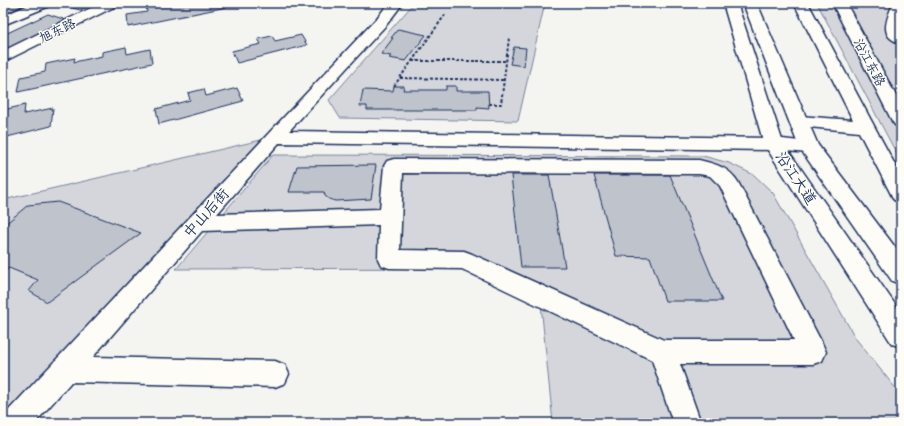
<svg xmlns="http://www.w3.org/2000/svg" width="904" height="426" font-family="Dekko,'LXGW WenKai TC',sans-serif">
<rect width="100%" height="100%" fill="#f4f4f1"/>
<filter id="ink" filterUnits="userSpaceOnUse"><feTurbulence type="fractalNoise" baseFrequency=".025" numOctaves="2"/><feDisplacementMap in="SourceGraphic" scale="8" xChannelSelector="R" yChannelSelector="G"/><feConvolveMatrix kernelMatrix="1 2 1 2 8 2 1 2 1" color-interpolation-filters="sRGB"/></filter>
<g filter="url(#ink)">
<path fill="#d4d6db" stroke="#78829c" d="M414,3H545L518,121L340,118L329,100Z
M817,3H901V162Z
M274,137L3,423V200Z
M273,155L703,156L729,163L754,175L773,193L856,339L901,395V423H553L541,305L466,268L176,269Z"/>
<path fill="#bfc3cc" stroke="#1b2f5e" d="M3,3H11L22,6L3,15Z
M54,3H95L80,10Z
M161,3H170V5L178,3H236L237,5L128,27L127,15L147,12L146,6Z
M324,3H349L345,7Z
M491,3H530V5L521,4L520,6Z
M48,14L66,20L3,51V35Z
M398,29L426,35L406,61L389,58L391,56L381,54L393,38H391Z
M301,35L307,45L237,63L232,51L261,44L258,39L272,36L275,41Z
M126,47L127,54L150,49L152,63L18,92L21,77L45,72L46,64L75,58L74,62L102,56V52Z
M514,47L526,48L524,66L510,64Z
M394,86H404L403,90H446V86H456V91H488L489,108L477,107V110H367V106H360L363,90L393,91Z
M237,88L243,101L159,124L156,109L190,100L188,93L204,89L206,96Z
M25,105L24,114L53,108L51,126L3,138V110Z
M376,165L371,199L335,201L329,199L325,196L324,192H289L297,166Z
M511,175H549L565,267H521Z
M594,175H670L722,301H665L650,257L616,256Z
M58,202L141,233L47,302L29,291L38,280L9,268L3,273V226L28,205Z"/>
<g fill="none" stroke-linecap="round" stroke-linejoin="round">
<g stroke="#1b2f5e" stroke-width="3">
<path id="minor" d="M33,3L49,4L47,7L3,25V16Z
M101,3H118L116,6L3,62V51Z
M389,3H403L387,24L289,131L774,138L816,143L818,147L816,151L809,153L774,150L279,143L217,214L380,209L384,166L387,161L394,159L699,160C715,164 729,167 738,182L822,343L826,352L822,361L813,364H680L701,423H673L652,360L462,269L389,268L381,265L378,259L379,225L202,231L93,357L275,361L285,365L289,374L285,383L275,387L71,382L35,423H3L6,413L377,18ZM403,173L699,174L710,176L720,186L794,340H664L472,254L464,251L400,250Z
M794,3H808L901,176V202L894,200L859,132L799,126L793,125L790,121L793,117L799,116L853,120Z
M832,3H846L901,105V126L895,125L892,121Z
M890,3H901V17L899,23L901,31V43C879,38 886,21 892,6Z"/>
</g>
<g stroke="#1b2f5e" stroke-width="3">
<path id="major" d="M723,3H737L783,143L901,313V347L892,344L764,144Z
M743,3H757L818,145L901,255V284L892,281L799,147Z"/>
</g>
<path stroke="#1b2f5e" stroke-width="2" stroke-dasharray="3 2" stroke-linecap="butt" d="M412,61H506
M400,78L504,80
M394,86L445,15
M489,104H501L509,38"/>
<use href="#minor" fill="#fdfcf7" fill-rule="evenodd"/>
<use href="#major" fill="#fdfcf7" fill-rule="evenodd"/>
</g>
</g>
<g text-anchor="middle" stroke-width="3" stroke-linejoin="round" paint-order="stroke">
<g font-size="13" fill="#1b2f5e" stroke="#fdfcf7">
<text transform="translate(57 30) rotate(-26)" y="5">旭东路</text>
<text transform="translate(870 62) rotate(62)" y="5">沿江东路</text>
</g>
<g font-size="15" fill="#1b2f5e" stroke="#fdfcf7">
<text transform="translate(796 178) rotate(56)" y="5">沿江大道</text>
<text transform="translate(206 213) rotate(-48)" y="5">中山后街</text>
</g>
</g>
<rect width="904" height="426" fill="none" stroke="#fdfcf7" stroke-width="16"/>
<rect x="8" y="8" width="888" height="410" fill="none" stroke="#1b2f5e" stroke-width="1.5" filter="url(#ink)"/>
</svg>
